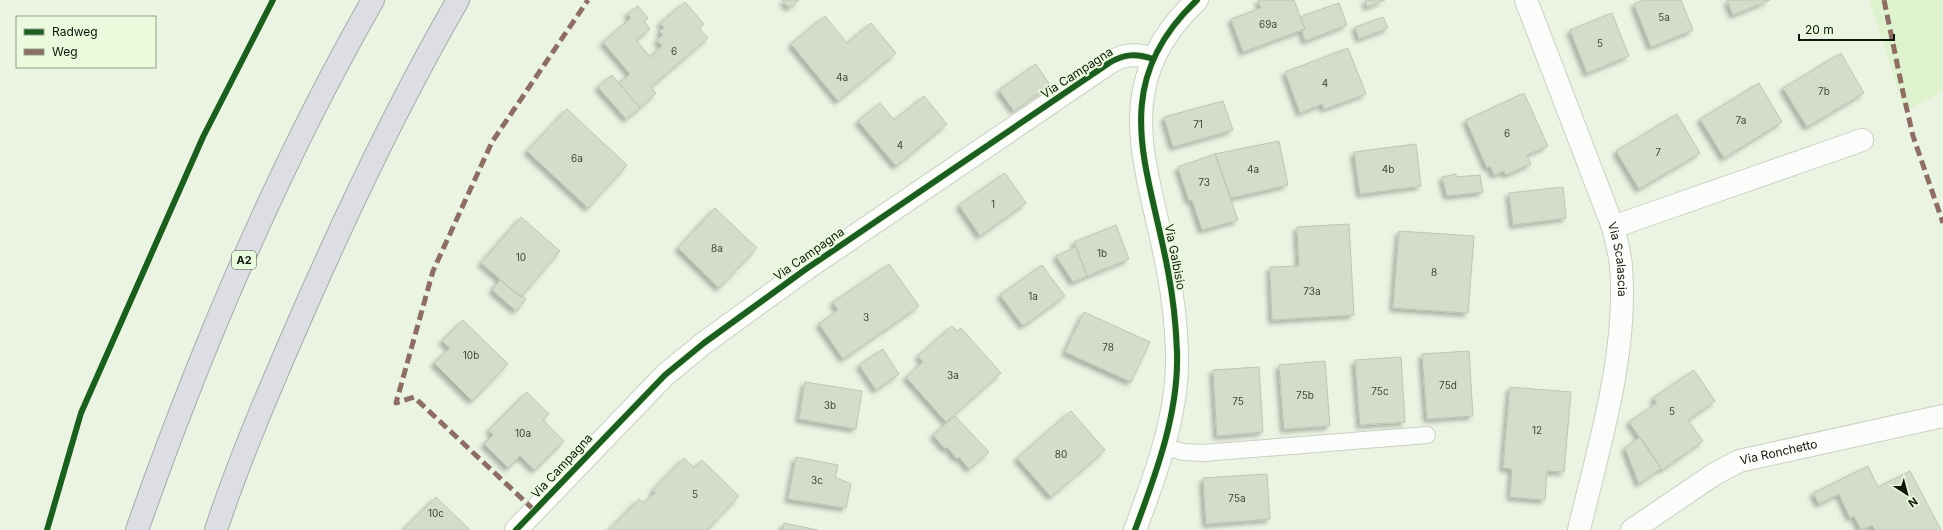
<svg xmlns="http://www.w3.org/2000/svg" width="1943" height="530" font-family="Inter,sans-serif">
<defs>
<filter id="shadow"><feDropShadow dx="-3.5" dy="3.5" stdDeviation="2" flood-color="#0004"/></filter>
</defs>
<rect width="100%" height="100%" fill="#ebf4e3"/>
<path fill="#def2cd" d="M1869,0H1943V92L1905,111Z"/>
<path fill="#d3ddc9" stroke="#bec5b8" filter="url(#shadow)" d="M782,0H799L789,8Z
M1258,0H1294L1305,29L1243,52L1231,19L1261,8Z
M1365,0H1385L1367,7Z
M1644,0H1681L1693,30L1651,47L1634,4Z
M1727,0H1770L1733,15Z
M685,2L704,24L699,28L708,38L651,87L656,93L640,108L619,83L630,74L603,42L631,18L627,14L638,6L648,18L644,21L650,29L636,40L650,57L662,46L657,40L663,35L659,31L664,28L660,23Z
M1339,3L1347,25L1305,41L1302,31L1305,29L1300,17Z
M1612,13L1629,56L1587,73L1570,30Z
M825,16L847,43L871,23L896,53L838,101L791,44Z
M1383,17L1388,28L1359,39L1355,27Z
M1348,48L1366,94L1324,109L1322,104L1300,113L1285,72Z
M1841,53L1864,93L1807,127L1783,88Z
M1036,64L1050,85L1014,111L999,90Z
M612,75L640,108L626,119L598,87Z
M1759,83L1782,122L1724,158L1700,119Z
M1524,93L1548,146L1527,155L1531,164L1506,175L1504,171L1494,175L1490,166L1487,168L1466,120Z
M924,96L947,124L896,166L858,121L880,103L894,120Z
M1223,101L1233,130L1173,147L1164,117Z
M567,109L627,165L588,208L527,151Z
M1677,114L1700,153L1639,189L1616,151Z
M1279,141L1288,185L1231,198L1215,154Z
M1416,144L1421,186L1360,194L1354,152Z
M1215,154L1238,220L1202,230L1192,200L1189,201L1178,167Z
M1005,173L1026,203L980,236L959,205Z
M1456,174V177L1480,175L1483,192L1447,196L1442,177Z
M1563,187L1566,218L1513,225L1509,193Z
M715,208L757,248L719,288L678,248Z
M521,217L560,251L521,297L481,263Z
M1349,224L1354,315L1272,320L1270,267L1299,266L1297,227Z
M1116,225L1129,259L1087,276L1074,242Z
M1399,231L1474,236L1468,313L1393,308Z
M1076,247L1087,276L1073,282L1056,256Z
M889,264L919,306L843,359L819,324L838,310L833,302Z
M1042,265L1065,296L1023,326L1000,295Z
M500,280L521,297L522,295L526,299L516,311L492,290Z
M1084,312L1150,342L1131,382L1065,352Z
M463,320L508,364L472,401L434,363L450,348L442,341Z
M952,326L957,331L961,328L1001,373L946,422L906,377L923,362L918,356Z
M883,349L899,374L876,390L859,365Z
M1469,351L1473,416L1427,419L1422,354Z
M1401,357L1405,422L1360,425L1355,360Z
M1325,361L1330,426L1284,429L1279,365Z
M1259,367L1263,432L1217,436L1213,370Z
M1694,370L1715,401L1688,420L1703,441L1662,470L1629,422L1657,403L1653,398Z
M805,382L862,391L856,429L799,419Z
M1510,387L1571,392L1564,472L1547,471L1545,500L1510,497L1512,469L1503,468Z
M527,392L549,414L543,420L564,441L535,470L520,456L508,468L484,444L493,435L489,430Z
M1071,411L1105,450L1051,497L1017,458Z
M955,416L989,452L969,469L959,457L957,459L947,447L945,449L933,435Z
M1640,437L1661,468L1639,484L1625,448Z
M796,457L838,465L835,477L851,484L846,508L788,499Z
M684,458L694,468L702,460L739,496L707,530H609L639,499L644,503L655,493L653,490Z
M1868,466L1878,487L1910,471L1941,530H1875L1872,525L1861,530L1854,516L1850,518L1839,494L1819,504L1813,493Z
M1267,474L1270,519L1206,524L1203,478Z
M436,497L470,530H403Z
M784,523L818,530H783Z"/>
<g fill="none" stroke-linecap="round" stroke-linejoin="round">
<g stroke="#c9d0c3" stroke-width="18">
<path id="service" d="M1163,447L1184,452L1203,453L1427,435"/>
</g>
<g stroke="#c9d0c3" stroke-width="24">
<g id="minor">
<path id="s1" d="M1526,0L1613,227C1616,240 1620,253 1621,266C1628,354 1599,445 1579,530"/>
<path d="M1613,227L1862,140"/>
<path d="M516,530L665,375L704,343L806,269L1109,63C1124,54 1136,53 1153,59"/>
<path id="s2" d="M1632,530L1713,475L1739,461L1943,416"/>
</g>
</g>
<g stroke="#c9d0c3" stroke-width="24">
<path id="tertiary" d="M1135,530C1156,474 1179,412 1177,352C1176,324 1173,297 1168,271C1149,167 1106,86 1197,0"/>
</g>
<g stroke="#a7abab" stroke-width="24">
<path id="motorway" d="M137,530C201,348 277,168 373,0
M216,530C238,463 266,398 294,333C343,220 396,107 458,0"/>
</g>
<use href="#service" stroke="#fcfdfb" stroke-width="16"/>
<use href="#minor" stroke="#fcfdfb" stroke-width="22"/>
<use href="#tertiary" stroke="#fcfdfb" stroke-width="22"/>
<use href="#motorway" stroke="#dddde4" stroke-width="22"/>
<path stroke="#8d6e63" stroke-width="5" stroke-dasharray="10 5" stroke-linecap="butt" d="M1884,0L1904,97L1913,136L1943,223
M534,510L414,397L396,403L433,271L492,142L588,0"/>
<g stroke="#eafadd" stroke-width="8">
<path id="cycleway" d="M47,530L81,413L203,137L273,0
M516,530L665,375L704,343L806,269L1109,63C1124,54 1136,53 1153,59
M1135,530C1156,474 1179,412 1177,352C1176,324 1173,297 1168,271C1149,167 1106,86 1197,0"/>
</g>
<use href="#cycleway" stroke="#1b5e20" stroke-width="6"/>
</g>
<g text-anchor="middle" stroke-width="4" stroke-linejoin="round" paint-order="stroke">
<g font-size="10" fill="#41473a">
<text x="1664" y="21">5a</text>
<text x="1268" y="28">69a</text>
<text x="1600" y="47">5</text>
<text x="674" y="55">6</text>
<text x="842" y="81">4a</text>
<text x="1325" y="87">4</text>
<text x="1824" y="95">7b</text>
<text x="1741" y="124">7a</text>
<text x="1198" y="128">71</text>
<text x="1507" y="137">6</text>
<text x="900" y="149">4</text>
<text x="1658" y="156">7</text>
<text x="577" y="162">6a</text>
<text x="1253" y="173">4a</text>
<text x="1388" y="173">4b</text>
<text x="1204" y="186">73</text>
<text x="993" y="208">1</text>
<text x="717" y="252">8a</text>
<text x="1102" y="257">1b</text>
<text x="521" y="261">10</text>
<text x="1434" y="276">8</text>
<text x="1312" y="295">73a</text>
<text x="1033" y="300">1a</text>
<text x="866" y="321">3</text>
<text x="1108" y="351">78</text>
<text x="471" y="359">10b</text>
<text x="953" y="379">3a</text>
<text x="1448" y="389">75d</text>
<text x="1380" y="395">75c</text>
<text x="1305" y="399">75b</text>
<text x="1238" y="405">75</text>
<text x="830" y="409">3b</text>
<text x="1672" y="415">5</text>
<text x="1537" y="434">12</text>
<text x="523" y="437">10a</text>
<text x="1061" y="458">80</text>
<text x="817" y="484">3c</text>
<text x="695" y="498">5</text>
<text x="1237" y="502">75a</text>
<text x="436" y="517">10c</text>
</g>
<rect fill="#eafadd" stroke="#515a4a" stroke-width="1" x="232" y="251" width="24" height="18" rx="3"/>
<g font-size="11" font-weight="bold" fill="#10150b">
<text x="244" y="264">A2</text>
</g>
<g font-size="12" fill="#10150b" stroke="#eafadd">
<text transform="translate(1077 73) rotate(-33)" y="4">Via Campagna</text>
<text transform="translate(809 254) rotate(-35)" y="4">Via Campagna</text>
<text transform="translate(1175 257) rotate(79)" y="4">Via Galbisio</text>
<text dy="4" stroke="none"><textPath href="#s1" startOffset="276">Via Scalascia</textPath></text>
<text dy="4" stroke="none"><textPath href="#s2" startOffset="168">Via Ronchetto</textPath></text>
<text transform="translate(562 466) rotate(-47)" y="4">Via Campagna</text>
</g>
</g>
<rect x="16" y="16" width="140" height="52" fill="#eafadd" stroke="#939e89"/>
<rect x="24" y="29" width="20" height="6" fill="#1b5e20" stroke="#939e89"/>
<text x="52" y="36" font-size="12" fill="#10150b">Radweg</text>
<rect x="24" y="49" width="20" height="6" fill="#8d6e63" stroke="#939e89"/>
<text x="52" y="56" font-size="12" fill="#10150b">Weg</text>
<g transform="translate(1907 494) rotate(144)" stroke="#eafadd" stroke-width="3" paint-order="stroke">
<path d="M0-3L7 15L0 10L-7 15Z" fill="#10150b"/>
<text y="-6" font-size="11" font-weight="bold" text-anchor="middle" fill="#10150b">N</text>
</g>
<path d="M1799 34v6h95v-6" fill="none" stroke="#10150b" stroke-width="2"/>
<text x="1805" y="34" font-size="12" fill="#10150b" stroke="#eafadd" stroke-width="3" paint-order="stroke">20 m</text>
</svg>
